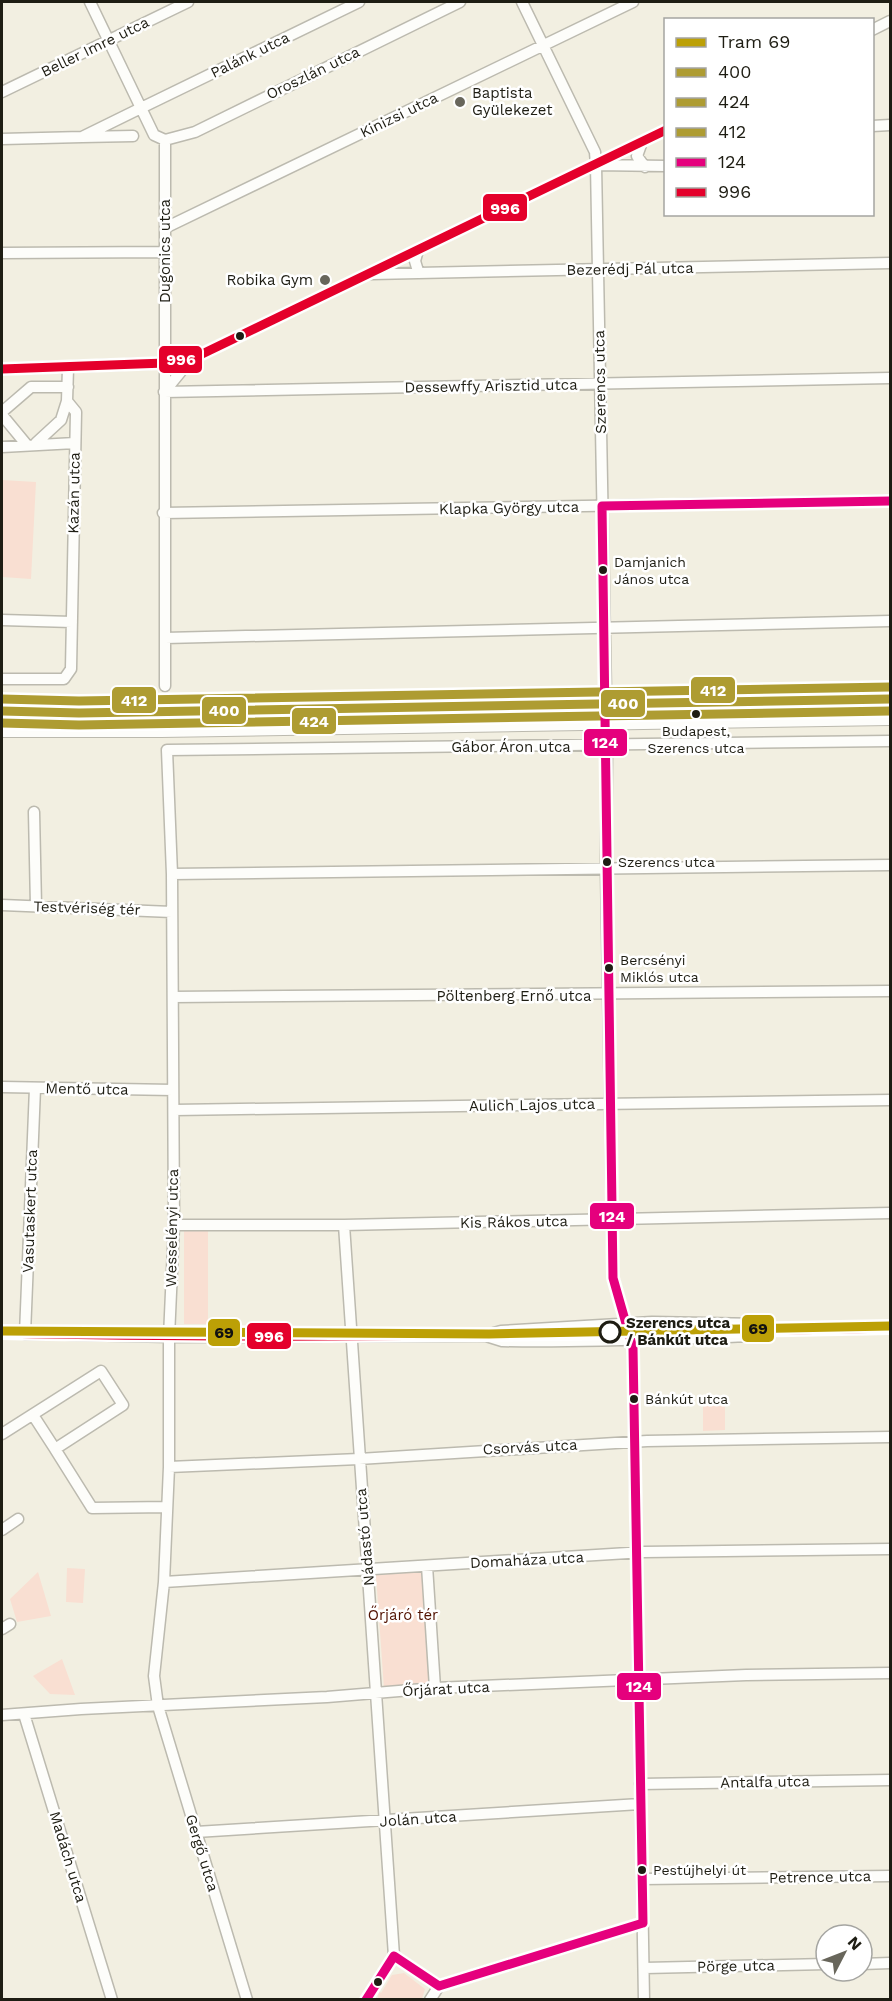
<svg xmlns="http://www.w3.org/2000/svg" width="892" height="2001" font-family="'Work Sans',sans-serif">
<rect width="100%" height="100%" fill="#f2efe1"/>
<path fill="#f9dfd2" d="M2,480L36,482L31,579L2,577Z
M184,1231H208V1324H184Z
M725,1397V1430L703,1431V1398Z
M67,1568L85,1569L83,1603L66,1602Z
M424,1571L432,1686L384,1689L376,1575Z
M38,1572L51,1616L17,1622L10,1599Z
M62,1659L75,1695L50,1694L33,1676Z
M404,1973L425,1989L422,1999H378L379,1991L381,1993L392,1975Z"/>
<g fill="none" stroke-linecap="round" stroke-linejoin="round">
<g stroke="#bcbaaf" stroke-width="13">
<path id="minor" d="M90,2L141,108L359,2
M522,2L595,152L596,165L607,746L606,870L613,1278L633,1348L644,2000
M872,30L890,21
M2,92L188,2
M872,126L890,125
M133,136L82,137L141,108L154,135L165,140
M2,139L82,137
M165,140V686
M165,140L195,132L460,2
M642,142L637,156L645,167
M596,165L666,166
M165,228L633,2
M2,253L165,252
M418,271L415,261L418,250
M372,274L890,263
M2,369L165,363L200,355L666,130
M165,391L192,358
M164,392L890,378
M2,412L31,387H68
M2,415L26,444
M36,443L61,420L67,401
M2,447L75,443
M163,513L890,501
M2,620L72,622
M165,638L890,621
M2,679H64L71,669L76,412L67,401L68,368
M34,812L36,906
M172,874L890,865
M2,905L172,912
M173,997L890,991
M2,1087L173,1090
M174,1110L890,1100
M174,1225H344L890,1213
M344,1225L394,1956
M2,1333L169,1337L483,1336L501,1331L652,1322L760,1324L777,1330L890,1328
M25,1334L35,1088
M486,1336L502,1341C589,1343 674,1338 761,1336L777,1330
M2,1434L101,1371L123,1405L55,1449L33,1415
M55,1449L92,1508L167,1507
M169,1467L359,1459L647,1441L890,1437
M2,1530L18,1519
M427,1566L435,1688
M164,1582L644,1552L890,1549
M2,1629L10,1624
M24,1714L112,2000
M2,1715L81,1709L327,1697L435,1688L746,1675L890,1673
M640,1784L890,1780
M196,1832L640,1804
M642,1879L890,1876
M862,1964L890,1963
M645,1968L826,1964
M439,1986L643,1923
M247,2000L158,1706L154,1676L164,1582L169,1467V1337L174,1225L172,874L167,750L890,741
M366,2000L394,1956L439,1986
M430,2000L439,1986"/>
</g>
<g stroke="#bcbaaf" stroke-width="16">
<path id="major" d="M2,711L79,713L890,699
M2,730H161L890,718"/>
</g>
<use href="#minor" stroke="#fdfdfa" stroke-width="10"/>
<use href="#major" stroke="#fdfdfa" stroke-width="14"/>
<g stroke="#fff" stroke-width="14">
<path id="bus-1" d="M2,711L79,713L890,699"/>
</g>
<g stroke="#fff" stroke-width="14">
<path id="bus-2" d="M2,723L79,725L890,711"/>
</g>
<g stroke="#fff" stroke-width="14">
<path id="bus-3" d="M2,699L79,701L890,687"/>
</g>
<g stroke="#fff" stroke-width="14">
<path id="bus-4" d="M602,506L613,1278L633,1348L643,1923
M602,506L890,501
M439,1986L643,1923
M366,2000L394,1956L439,1986"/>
</g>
<g stroke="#fff" stroke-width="14">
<path id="bus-5" d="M2,369L165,363L200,355L666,130
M2,1333C298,1340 594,1334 890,1328"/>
</g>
<use href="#bus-1" stroke="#ae9c32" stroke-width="9"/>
<use href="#bus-2" stroke="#ae9c32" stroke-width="9"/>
<use href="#bus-3" stroke="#ae9c32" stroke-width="9"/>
<use href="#bus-4" stroke="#e5007d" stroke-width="9"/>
<use href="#bus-5" stroke="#e4002b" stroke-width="9"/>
<g stroke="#fff" stroke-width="14">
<path id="tram-1" d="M2,1331L489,1334L890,1326"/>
</g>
<use href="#tram-1" stroke="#bca006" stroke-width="9"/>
</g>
<g fill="#68665b" stroke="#fff" stroke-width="2">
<circle cx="460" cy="102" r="6"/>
<circle cx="325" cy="280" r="6"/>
</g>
<g fill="#1e1d13" stroke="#fff" stroke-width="2">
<circle cx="240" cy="336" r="5"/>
<circle cx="603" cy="570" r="5"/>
<circle cx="696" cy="714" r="5"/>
<circle cx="607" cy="862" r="5"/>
<circle cx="609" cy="968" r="5"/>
<circle cx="634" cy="1399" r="5"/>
<circle cx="642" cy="1870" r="5"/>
<circle cx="378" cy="1982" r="5"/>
</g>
<circle fill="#fff" stroke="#1e1d13" stroke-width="3" cx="610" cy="1332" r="10"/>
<g text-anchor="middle" stroke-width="5" stroke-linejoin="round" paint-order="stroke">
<g font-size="14" fill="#1e1d13" stroke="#fff" text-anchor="start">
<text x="614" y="567">Damjanich<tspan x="614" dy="17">János utca</tspan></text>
<text x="696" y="736" text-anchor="middle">Budapest,<tspan x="696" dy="17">Szerencs utca</tspan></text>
<text x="618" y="867">Szerencs utca</text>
<text x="620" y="965">Bercsényi<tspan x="620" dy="17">Miklós utca</tspan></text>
<text x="645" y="1404">Bánkút utca</text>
<text x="653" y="1875">Pestújhelyi út</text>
</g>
<g font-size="15" fill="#1e1d13" stroke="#fff">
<text transform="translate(95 47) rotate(-26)" y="5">Beller Imre utca</text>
<text transform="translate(250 55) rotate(-26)" y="5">Palánk utca</text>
<text transform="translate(313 73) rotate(-26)" y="5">Oroszlán utca</text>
<text transform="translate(399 115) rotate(-26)" y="5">Kinizsi utca</text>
<text transform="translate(165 251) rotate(-90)" y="5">Dugonics utca</text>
<text transform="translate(630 269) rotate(-1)" y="5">Bezerédj Pál utca</text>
<text transform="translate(600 382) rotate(-91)" y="5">Szerencs utca</text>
<text transform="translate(491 386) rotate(-1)" y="5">Dessewffy Arisztid utca</text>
<text transform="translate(74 493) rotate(-89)" y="5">Kazán utca</text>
<text transform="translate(509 508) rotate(-1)" y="5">Klapka György utca</text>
<text x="511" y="752">Gábor Áron utca</text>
<text transform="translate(87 908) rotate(2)" y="5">Testvériség tér</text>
<text x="514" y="1001">Pöltenberg Ernő utca</text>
<text transform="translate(87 1089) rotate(1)" y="5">Mentő utca</text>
<text transform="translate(532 1105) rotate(-1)" y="5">Aulich Lajos utca</text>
<text transform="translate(30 1211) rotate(-88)" y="5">Vasutaskert utca</text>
<text transform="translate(514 1222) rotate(-1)" y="5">Kis Rákos utca</text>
<text transform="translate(172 1228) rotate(-89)" y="5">Wesselényi utca</text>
<text transform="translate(530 1447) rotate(-3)" y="5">Csorvás utca</text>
<text transform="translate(365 1537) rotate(-95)" y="5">Nádastó utca</text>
<text transform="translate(527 1560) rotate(-3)" y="5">Domaháza utca</text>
<text transform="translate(446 1689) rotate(-3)" y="5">Őrjárat utca</text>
<text transform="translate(765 1782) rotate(-1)" y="5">Antalfa utca</text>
<text transform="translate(418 1819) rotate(-4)" y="5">Jolán utca</text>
<text transform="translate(202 1853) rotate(73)" y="5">Gergő utca</text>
<text transform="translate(68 1857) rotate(73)" y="5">Madách utca</text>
<text transform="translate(820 1877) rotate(-1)" y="5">Petrence utca</text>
<text transform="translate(736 1966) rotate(-1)" y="5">Pörge utca</text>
</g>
<g font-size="15" fill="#1e1d13" stroke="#fff" text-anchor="start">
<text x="472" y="98">Baptista<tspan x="472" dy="17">Gyülekezet</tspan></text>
<text x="313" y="285" text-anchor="end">Robika Gym</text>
</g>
<g font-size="15" font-weight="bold" fill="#1e1d13" stroke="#fff" text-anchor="start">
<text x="626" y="1328">Szerencs utca<tspan x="626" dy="17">/ Bánkút utca</tspan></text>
</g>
<g font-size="15" fill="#511100" stroke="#fff">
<text x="403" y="1620">Őrjáró tér</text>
</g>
</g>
<g stroke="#fff" stroke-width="2">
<rect x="482" y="193" width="46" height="29" rx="6" fill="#e4002b"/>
<rect x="158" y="345" width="45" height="29" rx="6" fill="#e4002b"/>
<rect x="690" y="676" width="46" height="28" rx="6" fill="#ae9c32"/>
<rect x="111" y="686" width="46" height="28" rx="6" fill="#ae9c32"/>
<rect x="600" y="689" width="46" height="29" rx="6" fill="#ae9c32"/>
<rect x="201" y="696" width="46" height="29" rx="6" fill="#ae9c32"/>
<rect x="291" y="707" width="46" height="28" rx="6" fill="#ae9c32"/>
<rect x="583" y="728" width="45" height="29" rx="6" fill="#e5007d"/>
<rect x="589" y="1202" width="46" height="28" rx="6" fill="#e5007d"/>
<rect x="741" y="1314" width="34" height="29" rx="6" fill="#bca006"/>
<rect x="207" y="1318" width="34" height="29" rx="6" fill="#bca006"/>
<rect x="246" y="1322" width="46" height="28" rx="6" fill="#e4002b"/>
<rect x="616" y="1672" width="46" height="29" rx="6" fill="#e5007d"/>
</g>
<g font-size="16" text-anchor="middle" font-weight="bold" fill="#fff">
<text x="505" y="214">996</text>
<text x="181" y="365">996</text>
<text x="713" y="696">412</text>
<text x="134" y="706">412</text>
<text x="623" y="709">400</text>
<text x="224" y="716">400</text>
<text x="314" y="727">424</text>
<text x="605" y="748">124</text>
<text x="612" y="1222">124</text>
<text x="269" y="1342">996</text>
<text x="639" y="1692">124</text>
</g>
<g font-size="16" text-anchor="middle" font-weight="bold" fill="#111">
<text x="758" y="1334">69</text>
<text x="224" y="1338">69</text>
</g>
<rect width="892" height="2001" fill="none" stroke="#1e1d13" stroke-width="6"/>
<rect x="664" y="18" width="210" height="198" fill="#ffffff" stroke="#a5a5a1" stroke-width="1.5"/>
<rect x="676" y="38" width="30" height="9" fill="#bca006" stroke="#a5a5a1" stroke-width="1.5"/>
<text x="718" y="48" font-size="18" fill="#1e1d13">Tram 69</text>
<rect x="676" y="68" width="30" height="9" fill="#ae9c32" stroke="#a5a5a1" stroke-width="1.5"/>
<text x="718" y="78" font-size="18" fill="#1e1d13">400</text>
<rect x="676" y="98" width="30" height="9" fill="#ae9c32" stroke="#a5a5a1" stroke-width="1.5"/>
<text x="718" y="108" font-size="18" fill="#1e1d13">424</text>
<rect x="676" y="128" width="30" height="9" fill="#ae9c32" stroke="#a5a5a1" stroke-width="1.5"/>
<text x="718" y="138" font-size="18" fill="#1e1d13">412</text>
<rect x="676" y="158" width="30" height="9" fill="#e5007d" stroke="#a5a5a1" stroke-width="1.5"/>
<text x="718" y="168" font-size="18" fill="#1e1d13">124</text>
<rect x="676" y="188" width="30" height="9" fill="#e4002b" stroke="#a5a5a1" stroke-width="1.5"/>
<text x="718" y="198" font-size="18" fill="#1e1d13">996</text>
<g transform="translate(844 1953) rotate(48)"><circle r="28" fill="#ffffff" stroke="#a5a5a1" stroke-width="1.5"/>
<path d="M0-4.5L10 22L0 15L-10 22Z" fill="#68665b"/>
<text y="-9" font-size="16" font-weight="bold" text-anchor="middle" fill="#1e1d13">N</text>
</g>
</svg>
